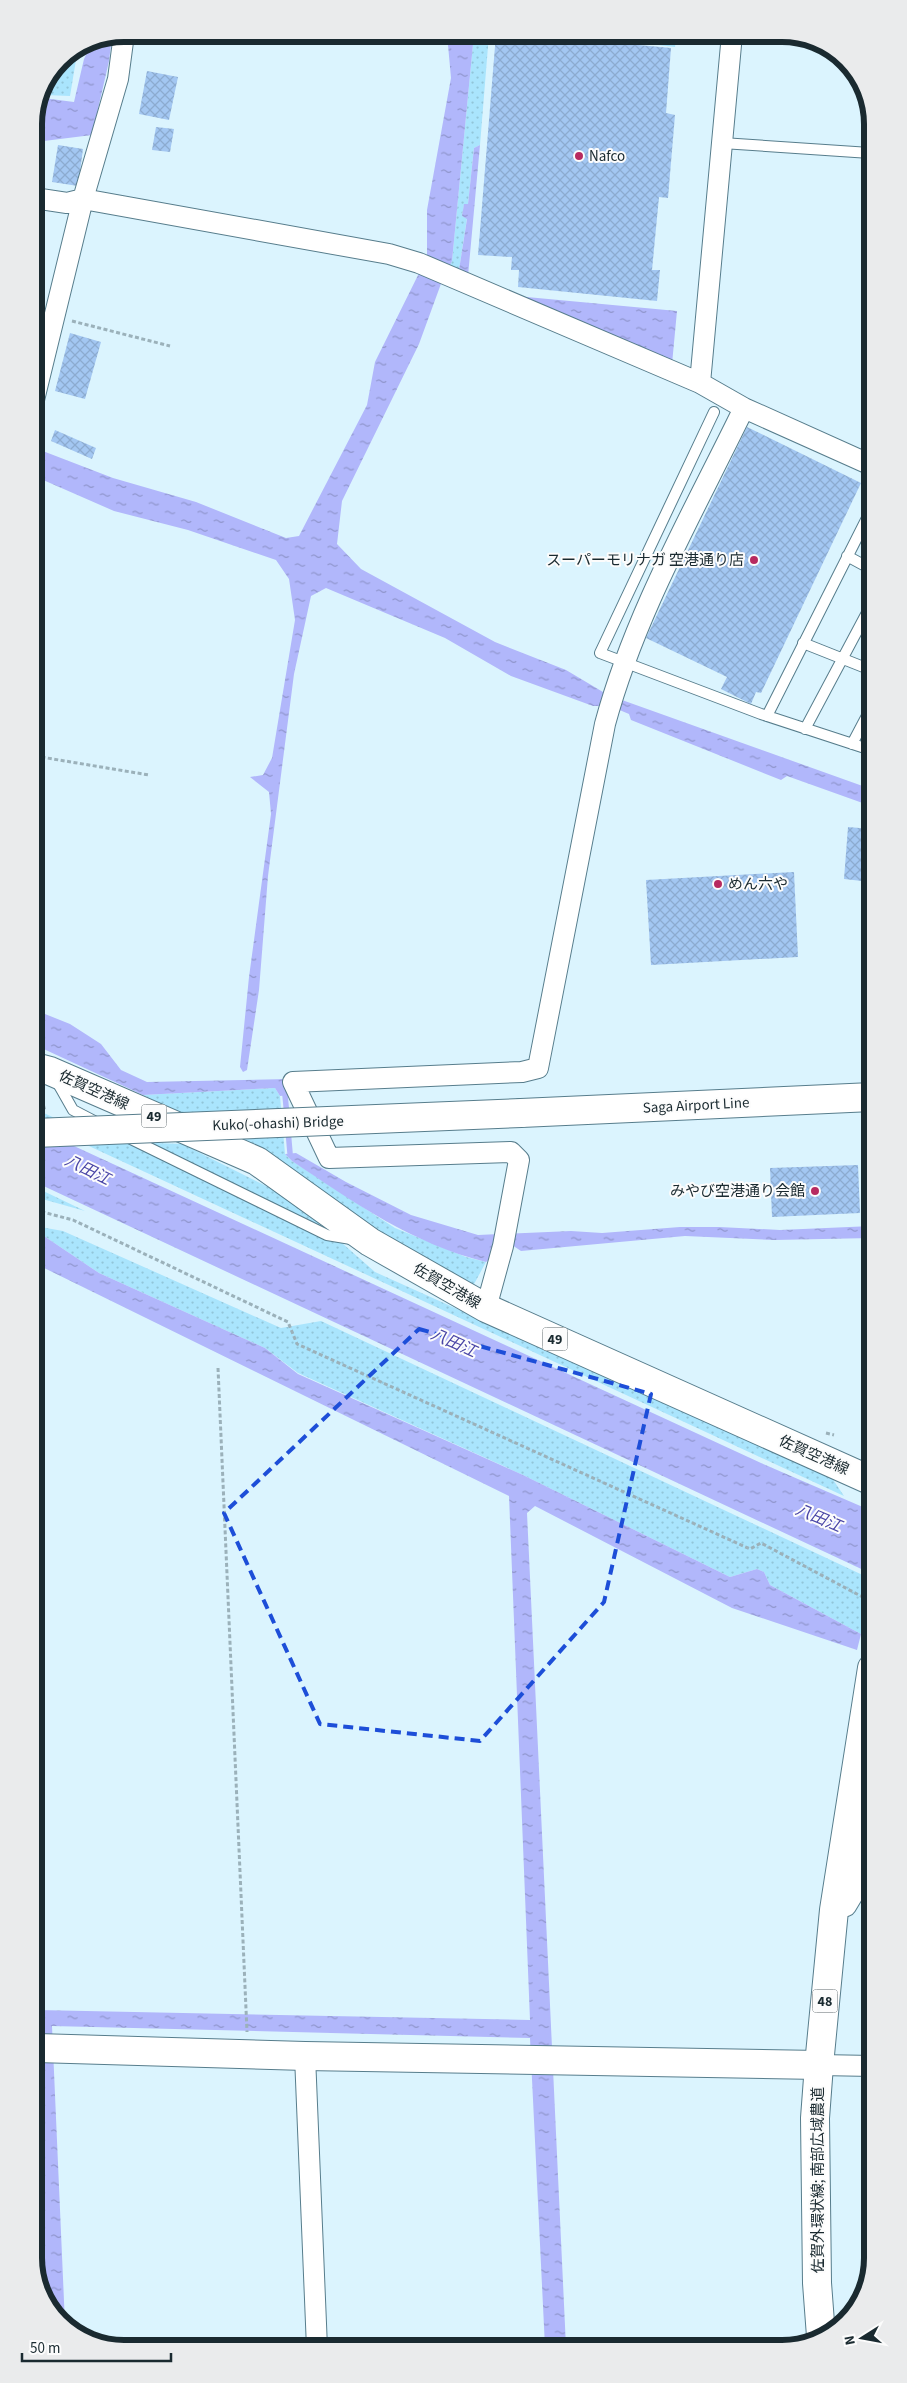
<svg xmlns="http://www.w3.org/2000/svg" width="907" height="2383" font-family="'Source Sans 3','Noto Sans JP',sans-serif">
<defs>
<pattern id="grass-dots" width="8" height="8" patternUnits="userSpaceOnUse" patternTransform="scale(1.25)"><rect width="8" height="8" fill="#aae5fd"/><path d="M2 2h.1M6 6h.1" fill="none" stroke="#92c5d9" stroke-width="1.8" stroke-linecap="round"/></pattern>
<pattern id="water-ripples" width="26" height="14" patternUnits="userSpaceOnUse" patternTransform="scale(1.25)"><rect width="26" height="14" fill="#b1b7fb"/><path d="M2 4q2-2 4 0t4 0M15 11q2-2 4 0t4 0" fill="none" stroke="#8f95cc"/></pattern>
<pattern id="building-cross-hatch" width="8" height="8" patternUnits="userSpaceOnUse" patternTransform="scale(1.25)"><rect width="8" height="8" fill="#a3c7f2"/><path d="M0 0l8 8M0 8l8-8" fill="none" stroke="#8cabd0"/></pattern>
</defs>
<rect width="100%" height="100%" fill="#dbf4fe"/>
<path fill="url(#grass-dots)" d="M474,34H489L480,145L474,148L468,204L464,205L462,216L467,218L459,270L448,268L452,261Z
M568,34H650L676,38L675,47Z
M78,48L70,96L45,95L61,60Z
M275,1088L280,1096L285,1154L292,1161L395,1228L466,1257L486,1262L473,1286L391,1246L282,1162L143,1095Z
M35,1109L105,1141L182,1144L292,1199L375,1272L832,1478L844,1496L35,1121Z
M35,1187L85,1211L35,1197Z
M35,1226L63,1231L281,1328L321,1321L869,1578L861,1634L770,1585L764,1572L757,1569L730,1577L523,1475L298,1373L265,1348L99,1273L35,1230Z"/>
<path fill="url(#water-ripples)" d="M447,34H474L452,261L442,281L419,344L342,501L337,544L361,569L495,642L566,670L608,695L871,789V806L787,776L781,780L631,720L629,714L610,706H593L511,676L445,638L326,588L311,596L294,674L268,876L259,990L247,1070L243,1072L240,1067L249,977L271,814L269,792L250,777L263,775L272,758L295,620L289,579L276,560L188,530L114,511L34,476L35,448L113,478L196,502L286,538L299,536L367,405L375,362L427,257V210L451,78Z
M112,36L109,61L92,135L44,141L34,139V119L43,98L74,102L84,59L93,40Z
M480,145L468,276L459,270L467,219L462,216L464,204H468L474,148Z
M516,296L677,311L672,364Z
M35,1010L70,1024L101,1044L121,1070L147,1082L289,1079L290,1095L280,1096L275,1088L143,1095L35,1045Z
M35,1128L761,1463L872,1511V1574L35,1182Z
M296,1153L346,1182L411,1215L478,1235L571,1231L602,1233L680,1227H719L780,1230L872,1226V1238L774,1240L685,1236L521,1251L509,1243L486,1262C413,1244 353,1202 292,1161L285,1154Z
M35,1230L99,1273L265,1348L298,1374L523,1475L730,1577L757,1569L764,1572L770,1585L861,1634L857,1650L732,1608L535,1506L527,1513L566,2347H545L530,2038L52,2026L65,2324L43,2292L37,2162V2010L530,2020L509,1496L36,1264Z"/>
<g fill="none" stroke-linecap="round" stroke-linejoin="round">
<path stroke="#b1b7fb" stroke-width="5.5" d="M285,1095L287,1116
M288,1130L290,1153"/>
</g>
<path fill="url(#building-cross-hatch)" d="M496,34H520L671,48L666,113L675,115L668,198L659,197L652,270H660L657,301L518,287L519,270H511L512,257L478,255Z
M147,71L178,77L169,120L139,114Z
M156,127L174,129L170,152L152,150Z
M58,145L83,149L78,186L52,182Z
M70,333L101,342L85,399L55,391Z
M747,427L861,483L761,693L756,692L751,704L721,689L727,677L646,638Z
M55,430L96,448L92,459L51,441Z
M848,827L871,829V882L844,879Z
M794,872L798,957L651,965L646,880Z
M858,1165L860,1213L772,1217L770,1168Z"/>
<g fill="none" stroke-linecap="round" stroke-linejoin="round">
<g stroke="#577d8c" stroke-width="12">
<path id="lane" d="M722,143L870,153
M714,412L600,653L761,714L871,750
M847,556L871,569
M803,643L871,670
M767,716L871,510
M805,729L871,605
M852,744L871,708
M56,1080L73,1110L98,1123
M127,1137L327,1235L351,1239"/>
</g>
<g stroke="#577d8c" stroke-width="22">
<path id="street" d="M34,198L67,203L83,199L389,254L419,263L700,383L744,408L871,465
M700,383L732,34
M34,400L83,199L118,79L124,34
M486,1308L503,1246L519,1160L511,1152L329,1158L293,1082L522,1072L538,1068L605,724C635,613 694,511 744,408
M834,1910L846,1906L858,1886L873,1794
M305,2056L317,2348
M819,2065L873,2066"/>
</g>
<g stroke="#577d8c" stroke-width="30">
<path id="secondary" d="M37,2048L305,2056L819,2065"/>
</g>
<g stroke="#577d8c" stroke-width="30">
<path id="primary" d="M35,1067L50,1071L257,1161L370,1242L486,1308L872,1481
M521,1113L872,1097
M821,2336L817,2283L815,2118L819,2065L834,1910L872,1668"/>
</g>
<path stroke="#9bb1ba" stroke-width="3" stroke-dasharray="4 2.5" stroke-linecap="butt" d="M72,321L170,346
M35,756L149,775
M40,1093L45,1111
M35,1210L73,1220L288,1322L297,1344L750,1549L761,1543L872,1602
M218,1368L247,2032
M826,1433L834,1435"/>
<use href="#lane" stroke="#fff" stroke-width="10"/>
<use href="#street" stroke="#fff" stroke-width="20"/>
<use href="#secondary" stroke="#fff" stroke-width="28"/>
<use href="#primary" stroke="#fff" stroke-width="28"/>
<g stroke="#577d8c" stroke-width="30" stroke-linecap="butt">
<path id="primary-bridge" d="M35,1133L521,1113"/>
</g>
<use href="#primary-bridge" stroke="#fff" stroke-width="28"/>
</g>
<path fill="none" stroke="#1d4ed8" stroke-width="4" stroke-dasharray="10 6" stroke-linejoin="round" d="M419,1329L651,1394L604,1602L480,1741L320,1724L224,1513Z"/>
<g fill="#b72a60" stroke="#fcfcfc" stroke-width="2">
<circle cx="579" cy="156" r="5"/>
<circle cx="754" cy="560" r="5"/>
<circle cx="718" cy="884" r="5"/>
<circle cx="815" cy="1191" r="5"/>
</g>
<g text-anchor="middle" stroke-width="4" stroke-linejoin="round" paint-order="stroke">
<g fill="#fcfcfc" stroke="#5e696d" stroke-width="1">
<rect x="141.5" y="1104.5" width="25" height="23" rx="4"/>
<rect x="542.5" y="1327.5" width="25" height="23" rx="4"/>
<rect x="812.5" y="1989.5" width="25" height="23" rx="4"/>
</g>
<g font-size="14" font-weight="bold" fill="#1a2a30">
<text x="154" y="1121">49</text>
<text x="555" y="1344">49</text>
<text x="825" y="2006">48</text>
</g>
<g font-size="15" fill="#1a2a30" stroke="#fcfcfc" text-anchor="start">
<text x="589" y="161">Nafco</text>
<text x="744" y="565" text-anchor="end">スーパーモリナガ 空港通り店</text>
<text x="728" y="889">めん六や</text>
<text x="805" y="1196" text-anchor="end">みやび空港通り会館</text>
</g>
<g font-size="15" fill="#1a2a30" stroke="#fcfcfc">
<text transform="translate(94 1090) rotate(24)" y="5">佐賀空港線</text>
<text transform="translate(696 1105) rotate(-3)" y="5">Saga Airport Line</text>
<text transform="translate(278 1123) rotate(-2)" y="5">Kuko(-ohashi) Bridge</text>
<text transform="translate(447 1286) rotate(30)" y="5">佐賀空港線</text>
<text transform="translate(814 1455) rotate(24)" y="5">佐賀空港線</text>
<text transform="translate(818 2180) rotate(-90)" y="5">佐賀外環状線; 南部広域農道</text>
</g>
<g font-size="16" font-style="italic" fill="#4945a6" stroke="#fcfcfc">
<text transform="translate(88 1169) rotate(26)" y="6">八田江</text>
<text transform="translate(454 1342) rotate(24)" y="6">八田江</text>
<text transform="translate(819 1517) rotate(23)" y="6">八田江</text>
</g>
</g>
<path d="M0 0H907V2383H0ZM124 42H782A82 82 0 0 1 864 124V2258A82 82 0 0 1 782 2340H124A82 82 0 0 1 42 2258V124A82 82 0 0 1 124 42Z" fill="#eaebec" fill-rule="evenodd"/>
<path fill="none" stroke="#1a2a30" stroke-width="6" d="M124 42H782A82 82 0 0 1 864 124V2258A82 82 0 0 1 782 2340H124A82 82 0 0 1 42 2258V124A82 82 0 0 1 124 42Z"/>
<g transform="translate(862 2338) rotate(259)" stroke="#fcfcfc" stroke-width="4" paint-order="stroke">
<path d="M0-4L9 19L0 12L-9 19Z" fill="#1a2a30"/>
<text y="-8" font-size="14" font-weight="bold" text-anchor="middle" fill="#1a2a30">N</text>
</g>
<path d="M22 2353v8h149v-8" fill="none" stroke="#1a2a30" stroke-width="2.5"/>
<text x="30" y="2353" font-size="15" fill="#1a2a30" stroke="#fcfcfc" stroke-width="4" paint-order="stroke">50 m</text>
</svg>
